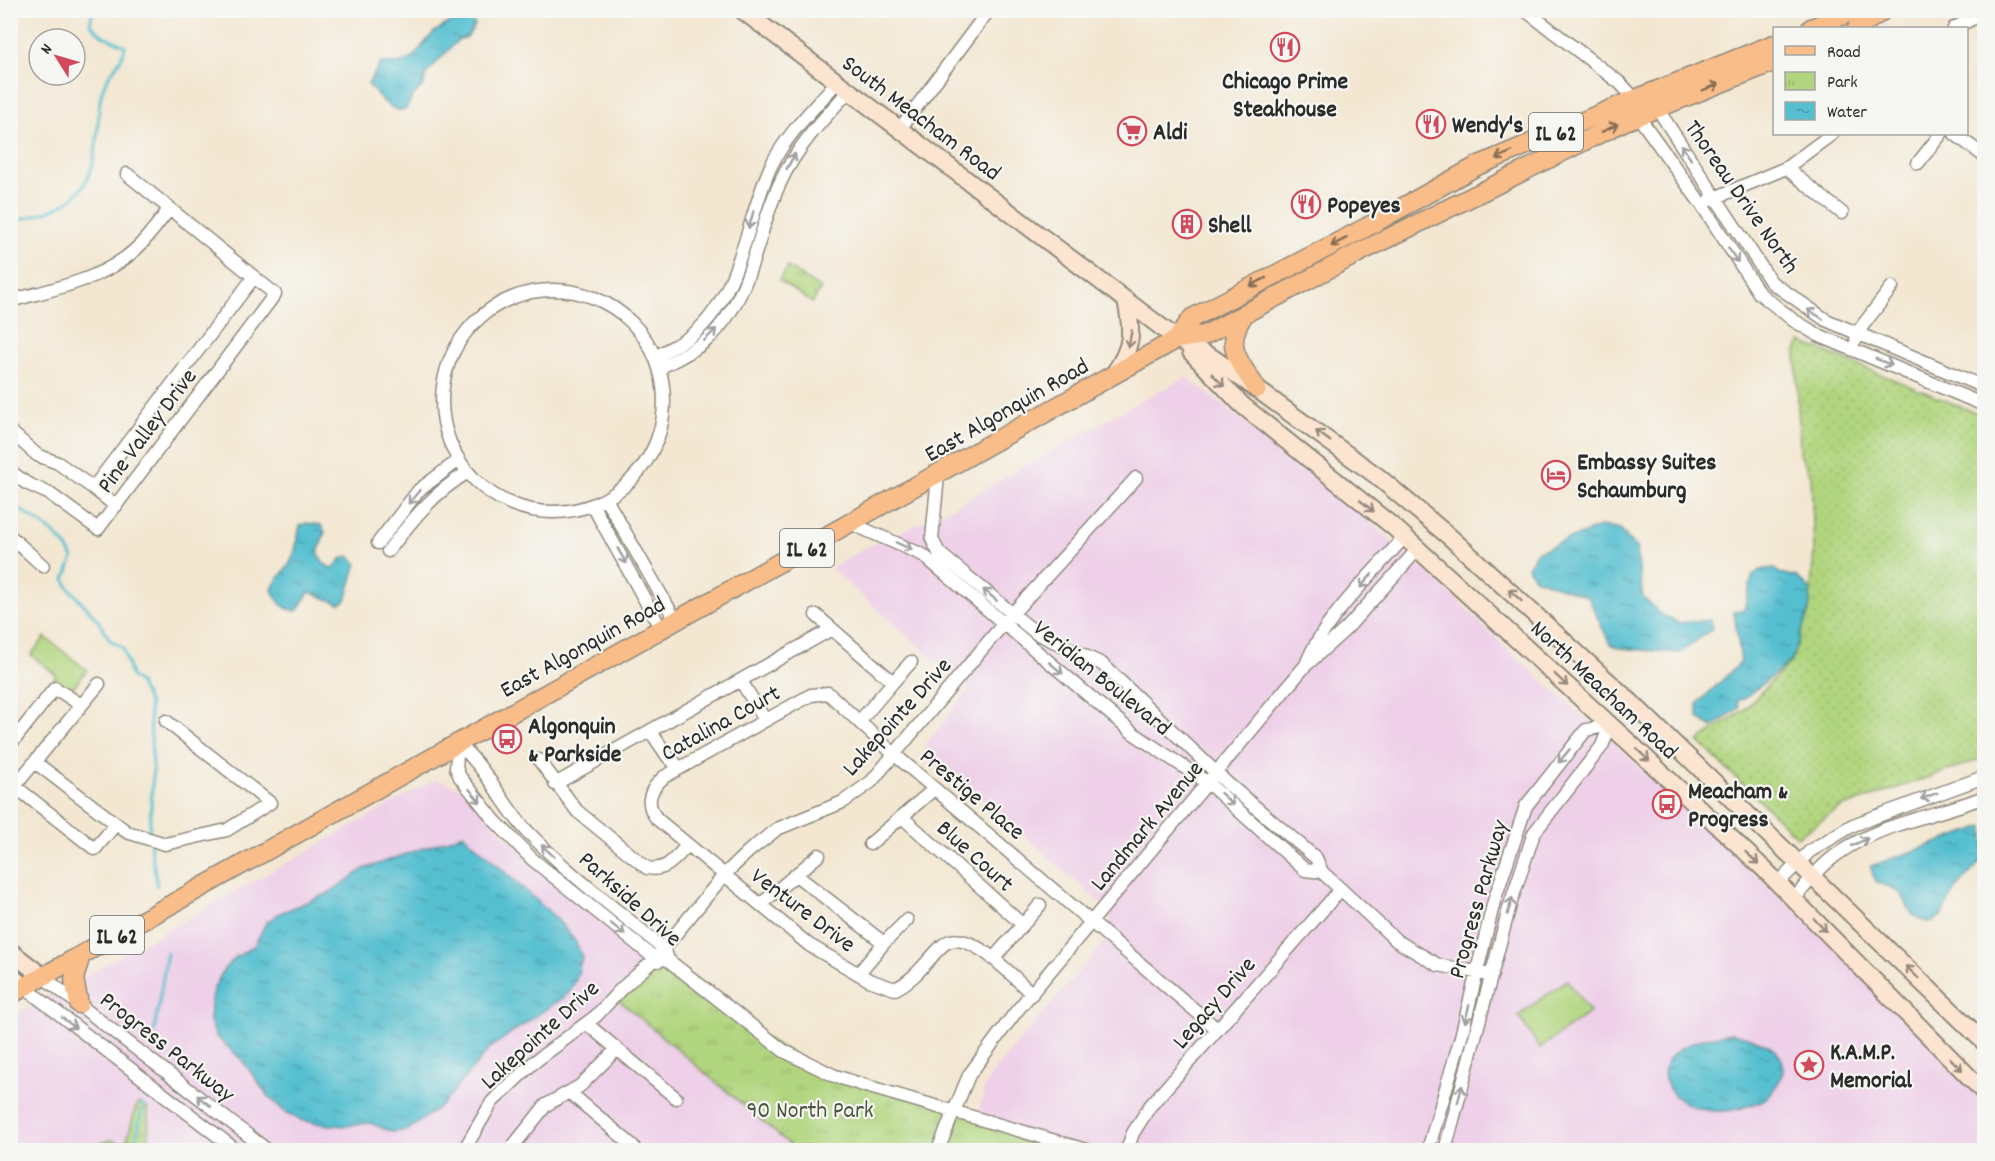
<svg xmlns="http://www.w3.org/2000/svg" width="1995" height="1161" font-family="Dekko,sans-serif">
<defs>
<pattern id="grass-dots" width="8" height="8" patternUnits="userSpaceOnUse" patternTransform="scale(1.5)"><rect width="8" height="8" fill="#b1d57e"/><path d="M2 2h.1M6 6h.1" fill="none" stroke="#98b76d" stroke-width="1.8" stroke-linecap="round"/></pattern>
<pattern id="wetland-marsh" width="20" height="14" patternUnits="userSpaceOnUse" patternTransform="scale(1.5)"><rect width="20" height="14" fill="#b1d57e"/><path d="M1 5h8M5 5V1M11 12h8M15 12V8" fill="none" stroke="#98b76d"/></pattern>
<pattern id="park-tufts" width="24" height="20" patternUnits="userSpaceOnUse" patternTransform="scale(1.5)"><rect width="24" height="20" fill="#b1d57e"/><path d="M3 7l-1-3M5 7V3M7 7l1-3M15 17l-1-3M17 17v-4M19 17l1-3" fill="none" stroke="#98b76d"/></pattern>
<pattern id="water-ripples" width="26" height="14" patternUnits="userSpaceOnUse" patternTransform="scale(1.5)"><rect width="26" height="14" fill="#55bfd0"/><path d="M2 4q2-2 4 0t4 0M15 11q2-2 4 0t4 0" fill="none" stroke="#479ba9"/></pattern>
</defs>
<rect width="100%" height="100%" fill="#f6f6f2"/>
<filter id="ink" filterUnits="userSpaceOnUse"><feTurbulence type="fractalNoise" baseFrequency=".0167" numOctaves="2"/><feDisplacementMap in="SourceGraphic" scale="12" xChannelSelector="R" yChannelSelector="G"/><feConvolveMatrix kernelMatrix="1 2 1 2 8 2 1 2 1" color-interpolation-filters="sRGB"/></filter>
<filter id="wash" filterUnits="userSpaceOnUse"><feTurbulence type="fractalNoise" baseFrequency=".008" numOctaves="4" result="noise"/><feDisplacementMap in="SourceGraphic" scale="24" xChannelSelector="R" yChannelSelector="G"/><feGaussianBlur stdDeviation="1.35" result="paint"/><feColorMatrix in="noise" values="0 0 0 0 0 0 0 0 0 0 0 0 0 0 0 0 0 1.4 0 .05"/><feComposite in="paint" operator="in"/></filter>
<g filter="url(#wash)">
<rect width="100%" height="100%" fill="#f3e7d2"/>
<path fill="#eed0e8" d="M1187,377L1337,494L1440,583L1508,650L1614,743L1984,1086V1150H11L10,1018L436,779L462,789L515,846L658,961L763,1037L811,1065L976,1120L986,1083L996,1068L1108,938L1111,913L924,746L969,690L830,568L865,548L942,513L1144,399Z"/>
<path fill="url(#grass-dots)" stroke="#6e8054" stroke-width="1.5" d="M1801,342L1984,416V758L1840,808L1797,837L1698,741L1745,709L1791,661L1809,607L1814,551L1811,476L1800,454L1796,351Z"/>
<path fill="url(#wetland-marsh)" stroke="#6e8054" stroke-width="1.5" d="M138,1103L148,1108L149,1150H76L111,1140L125,1144C132,1130 131,1117 138,1103Z"/>
<path fill="url(#park-tufts)" stroke="#6e8054" stroke-width="1.5" d="M788,267L821,289L812,303L779,280Z
M655,959L763,1037L811,1065L1086,1150H796L614,996Z"/>
<path fill="#b1d57e" stroke="#6e8054" stroke-width="1.5" d="M45,637L87,670L71,690L54,678L56,675L31,655Z
M1567,980L1590,1012L1540,1048L1518,1016Z"/>
<path fill="url(#water-ripples)" stroke="#40757e" stroke-width="1.5" d="M471,17L475,25L467,37L458,40L426,74L424,84L413,96L405,110C390,113 378,95 368,84L381,63L399,64L412,58L434,32L452,21L461,23Z
M306,523L321,525L325,532L318,553L324,564L333,569L341,559L349,556L357,563L346,600L340,604L309,592L297,611C283,609 278,603 272,590C277,575 285,573 291,561C297,550 297,538 300,526Z
M1602,526L1620,530L1636,547L1643,597L1660,614L1679,623L1711,620L1712,629L1680,653L1619,648L1610,644L1588,597L1534,578L1528,567L1536,552Z
M1774,568L1779,573L1797,577L1811,591L1809,611L1791,661L1744,699L1737,700L1739,708L1713,727L1698,718V703L1741,662L1734,612L1744,609L1753,575L1760,570Z
M1984,826V857L1953,893L1941,916L1931,923C1900,913 1914,907 1899,892C1885,880 1875,892 1871,866Z
M463,834L557,919L575,941L582,957L576,980L568,994L491,1047L442,1105L408,1130L392,1132L370,1123L346,1126L321,1124L300,1120L284,1111L268,1096L242,1060L216,1036L210,1021L211,1004L214,988L224,969L236,957L254,946L266,923L280,913L327,894L364,869Z
M1732,1033C1766,1041 1803,1055 1771,1093C1765,1101 1757,1103 1748,1106C1671,1132 1614,1047 1732,1033Z"/>
<g fill="none" stroke-linecap="round" stroke-linejoin="round">
<path stroke="#55bfd0" stroke-width="3" d="M10,222C66,209 92,199 97,137C99,123 98,105 102,91C106,74 123,63 125,46L102,35L90,24L93,10
M10,503C32,518 62,533 73,558L65,579L68,587L97,619L110,640L123,648L131,676L140,684L149,704L153,772L149,837
M150,843L157,886
M154,1033L167,952
M134,1150L143,1104"/>
</g>
</g>
<g filter="url(#ink)">
<g fill="none" stroke-linecap="round" stroke-linejoin="round">
<g stroke="#8f897e" stroke-width="15">
<path id="street" d="M1525,10L1620,83L1635,99L1638,116L1702,205L1759,293L1793,320L1818,335L1984,405
M1954,28L1984,13
M1652,106L1657,108L1771,282L1826,320L1984,387
M899,130L989,10
M1955,134L1984,156
M1918,163L1941,134
M1786,168L1842,213
M1710,200L1786,168L1832,134
M442 401a111 111 0 1 1 222 0a111 111 0 1 1-222 0Z
M10,301C55,288 107,280 141,244C151,233 161,220 170,208
M1856,340L1860,329L1892,287
M657,356C668,349 682,343 692,335C740,298 747,217 771,166C786,135 814,108 836,83
M661,367C677,359 694,351 708,339C753,298 755,235 780,183C796,148 822,120 848,92
M10,431L37,455L58,463L93,488L254,277L127,174
M10,471L26,483L50,494L98,529L275,294L254,277
M938,475L932,539L939,553L1036,633L1102,664L1228,784L1316,858L1322,872L1397,941L1438,965L1492,975
M93,488L116,506
M606,499L676,621
M593,506L661,629
M850,523L923,555L1133,733L1208,783L1305,870L1322,872
M10,536L43,566
M378,543L419,490L459,460
M388,551C414,518 432,494 468,472
M816,615L893,682L859,722
M1307,662C1325,617 1373,574 1404,537
M741,681L765,720
M893,682L911,662
M651,732L668,757L680,768
M458,744C487,768 501,803 526,830C568,874 619,911 665,950L668,960L784,1051L835,1076L866,1086L1086,1150
M458,744L456,768L460,777L495,821L532,859L658,961L661,960
M10,745L55,688L81,705
M539,760L577,811L647,868C667,872 675,858 688,845
M36,763L127,832L165,844L227,830L270,803L166,721
M555,784L832,629
M17,788L95,849L116,824
M10,792L99,684
M902,817L1023,925
M870,844L934,789
M796,875L884,943L858,974
M1778,883L1810,851L1853,825L1984,777
M1794,899C1808,883 1821,865 1839,853C1881,823 1937,816 1984,797
M761,904L819,855
M884,943L907,920
M993,959L1040,905
M42,976L267,1150
M24,987L236,1150
M1032,994C1015,979 967,924 943,945C926,961 916,979 895,989L869,980L809,945L657,819C644,803 650,789 664,777L811,695L828,693L895,755L1217,1029
M587,1024L676,1098
M569,1092L633,1146
M464,1150L492,1102L533,1063L596,1016L621,989L655,959L725,874L749,851L777,829L843,802L871,782L1004,623L1136,478
M510,1150L546,1105L580,1086L617,1049
M938,1150L969,1075L1015,1013L1305,666L1347,628L1418,549
M1127,1150L1133,1133L1150,1106L1341,889
M1428,1150L1461,1037L1494,901L1526,806L1586,730L1610,725
M1445,1150L1510,905L1534,833L1602,746L1610,725"/>
</g>
<g stroke="#8f897e" stroke-width="20">
<path id="secondary" d="M742,10L1177,339L1213,358L1265,395L1377,476L1451,538L1635,706L1984,1042
M1191,352L1242,405L1396,529L1633,746L1764,869L1984,1092
M1113,375C1133,347 1133,333 1126,300
M10,951L42,976
M10,975L24,987"/>
</g>
<g stroke="#8f897e" stroke-width="21">
<path id="primary" d="M1811,28L1849,13H1879
M1857,28L1881,12
M1245,313C1222,346 1239,361 1257,389
M1177,339L1192,318L1367,227L1477,166L1635,99L1774,44
M10,995L1177,339L1205,335L1362,251L1623,122L1774,62
M79,1004L74,979L81,955"/>
</g>
<use href="#street" stroke="#fff" stroke-width="12"/>
<use href="#secondary" stroke="#fce5d0" stroke-width="16"/>
<use href="#primary" stroke="#f8bd89" stroke-width="18"/>
</g>
<defs><path id="oneway-shaft" d="M-6 0H5M1.5-3L5.5 0L1.5 3" fill="none" stroke-width="1.6" stroke-linecap="round" stroke-linejoin="round" transform="scale(1.5)"/></defs>
<g stroke="#876d55">
<use href="#oneway-shaft" transform="translate(1711 87) rotate(-22)"/>
<use href="#oneway-shaft" transform="translate(1610 128) rotate(-26)"/>
<use href="#oneway-shaft" transform="translate(1504 155) rotate(157)"/>
<use href="#oneway-shaft" transform="translate(1339 242) rotate(153)"/>
<use href="#oneway-shaft" transform="translate(1258 282) rotate(153)"/>
</g>
<g stroke="#a0a0a0">
<use href="#oneway-shaft" transform="translate(1686 152) rotate(-124)"/>
<use href="#oneway-shaft" transform="translate(791 161) rotate(-61)"/>
<use href="#oneway-shaft" transform="translate(751 220) rotate(106)"/>
<use href="#oneway-shaft" transform="translate(1733 255) rotate(57)"/>
<use href="#oneway-shaft" transform="translate(1815 314) rotate(-148)"/>
<use href="#oneway-shaft" transform="translate(710 335) rotate(-44)"/>
<use href="#oneway-shaft" transform="translate(1884 362) rotate(22)"/>
<use href="#oneway-shaft" transform="translate(414 497) rotate(129)"/>
<use href="#oneway-shaft" transform="translate(904 546) rotate(24)"/>
<use href="#oneway-shaft" transform="translate(622 556) rotate(60)"/>
<use href="#oneway-shaft" transform="translate(1366 581) rotate(131)"/>
<use href="#oneway-shaft" transform="translate(990 595) rotate(-140)"/>
<use href="#oneway-shaft" transform="translate(1056 668) rotate(40)"/>
<use href="#oneway-shaft" transform="translate(1564 756) rotate(130)"/>
<use href="#oneway-shaft" transform="translate(475 796) rotate(51)"/>
<use href="#oneway-shaft" transform="translate(1929 796) rotate(159)"/>
<use href="#oneway-shaft" transform="translate(1227 799) rotate(42)"/>
<use href="#oneway-shaft" transform="translate(1860 842) rotate(-26)"/>
<use href="#oneway-shaft" transform="translate(548 851) rotate(-138)"/>
<use href="#oneway-shaft" transform="translate(1510 906) rotate(-74)"/>
<use href="#oneway-shaft" transform="translate(618 929) rotate(39)"/>
<use href="#oneway-shaft" transform="translate(1467 1014) rotate(104)"/>
<use href="#oneway-shaft" transform="translate(69 1023) rotate(37)"/>
<use href="#oneway-shaft" transform="translate(1460 1094) rotate(-75)"/>
<use href="#oneway-shaft" transform="translate(204 1101) rotate(-142)"/>
</g>
<g stroke="#94887e">
<use href="#oneway-shaft" transform="translate(1130 339) rotate(101)"/>
<use href="#oneway-shaft" transform="translate(1218 380) rotate(46)"/>
<use href="#oneway-shaft" transform="translate(1323 436) rotate(-144)"/>
<use href="#oneway-shaft" transform="translate(1367 506) rotate(39)"/>
<use href="#oneway-shaft" transform="translate(1515 595) rotate(-137)"/>
<use href="#oneway-shaft" transform="translate(1561 680) rotate(43)"/>
<use href="#oneway-shaft" transform="translate(1643 755) rotate(43)"/>
<use href="#oneway-shaft" transform="translate(1752 858) rotate(43)"/>
<use href="#oneway-shaft" transform="translate(1820 925) rotate(46)"/>
<use href="#oneway-shaft" transform="translate(1912 972) rotate(-136)"/>
<use href="#oneway-shaft" transform="translate(1956 1064) rotate(45)"/>
</g>
</g>
<defs>
<g id="restaurant-ring" transform="scale(1.5)"><circle r="9.5" fill="#f6f6f2" stroke="#d1495b" stroke-width="1.5"/><path d="M-5-6h1v4h1v-4h1v4h1v-4h1v5L-1.5 .5V6h-2V.5L-5-1ZM5-6V6H3V1.5H1.5Q1.5-4 5-6Z" fill="#d1495b"/></g>
<g id="supermarket-ring" transform="scale(1.5)"><circle r="9.5" fill="#f6f6f2" stroke="#d1495b" stroke-width="1.5"/><path d="M-6-5.5h2.5l.6 2H6L4.5 2H-2.5L-4.4-4H-6ZM-1.5 3.2a1.3 1.3 0 1 0 .1 0ZM3 3.2a1.3 1.3 0 1 0 .1 0Z" fill="#d1495b"/></g>
<g id="building-ring" transform="scale(1.5)"><circle r="9.5" fill="#f6f6f2" stroke="#d1495b" stroke-width="1.5"/><path d="M-4-6H4V6H1V3H-1V6H-4ZM-2.5-4.3h1.7v1.8h-1.7ZM.8-4.3h1.7v1.8H.8ZM-2.5-1h1.7V.8h-1.7ZM.8-1h1.7V.8H.8Z" fill="#d1495b"/></g>
<g id="hotel-ring" transform="scale(1.5)"><circle r="9.5" fill="#f6f6f2" stroke="#d1495b" stroke-width="1.5"/><path d="M-6-4.5h1.5V1H6V5H4.5V3h-9V5H-6ZM-4 0a1.8 1.8 0 1 1 3.6 0ZM.5 0V-2.5h3Q6-2.5 6 0Z" fill="#d1495b"/></g>
<g id="bus-ring" transform="scale(1.5)"><circle r="9.5" fill="#f6f6f2" stroke="#d1495b" stroke-width="1.5"/><path d="M-5-6H5V4H4V6H2V4H-2V6H-4V4H-5ZM-3.5-4V0h7V-4ZM-3.5 1.2v1.5H-2V1.2ZM2 1.2v1.5H3.5V1.2Z" fill="#d1495b"/></g>
<g id="sight-ring" transform="scale(1.5)"><circle r="9.5" fill="#f6f6f2" stroke="#d1495b" stroke-width="1.5"/><path d="M0-6L1.8-2.2L6-1.7L2.9 1.2L3.7 5.4L0 3.3L-3.7 5.4L-2.9 1.2L-6-1.7L-1.8-2.2Z" fill="#d1495b"/></g>
</defs>
<g fill-rule="evenodd">
<use href="#restaurant-ring" x="1285" y="47"/>
<use href="#restaurant-ring" x="1431" y="124"/>
<use href="#supermarket-ring" x="1132" y="131"/>
<use href="#restaurant-ring" x="1306" y="204"/>
<use href="#building-ring" x="1187" y="224"/>
<use href="#hotel-ring" x="1556" y="475"/>
<use href="#bus-ring" x="507" y="739"/>
<use href="#bus-ring" x="1667" y="804"/>
<use href="#sight-ring" x="1809" y="1065"/>
</g>
<g text-anchor="middle" stroke-width="4.5" stroke-linejoin="round" paint-order="stroke">
<g fill="#f6f6f2" stroke="#686867" stroke-width="1.5">
<rect x="1529" y="113" width="54" height="38" rx="4.5"/>
<rect x="780" y="529" width="54" height="38" rx="4.5"/>
<rect x="90" y="916" width="54" height="38" rx="4.5"/>
</g>
<g font-size="22" font-weight="bold" fill="#2b2b2b">
<text x="1556" y="140">IL 62</text>
<text x="807" y="556">IL 62</text>
<text x="117" y="943">IL 62</text>
</g>
<g font-size="24" font-weight="bold" fill="#2b2b2b" stroke="#f6f6f2" text-anchor="start">
<text x="1285" y="88" text-anchor="middle">Chicago Prime<tspan x="1285" dy="28">Steakhouse</tspan></text>
<text x="1452" y="132">Wendy's</text>
<text x="1153" y="139">Aldi</text>
<text x="1327" y="212">Popeyes</text>
<text x="1208" y="232">Shell</text>
<text x="1577" y="469">Embassy Suites<tspan x="1577" dy="28">Schaumburg</tspan></text>
<text x="528" y="733">Algonquin<tspan x="528" dy="28">&amp; Parkside</tspan></text>
<text x="1688" y="798">Meacham &amp;<tspan x="1688" dy="28">Progress</tspan></text>
<text x="1830" y="1059">K.A.M.P.<tspan x="1830" dy="28">Memorial</tspan></text>
</g>
<g font-size="24" fill="#2b2b2b" stroke="#f6f6f2">
<text transform="translate(922 117) rotate(37)" y="8">South Meacham Road</text>
<text transform="translate(1743 196) rotate(55)" y="8">Thoreau Drive North</text>
<text transform="translate(1006 409) rotate(-30)" y="8">East Algonquin Road</text>
<text transform="translate(146 430) rotate(-53)" y="8">Pine Valley Drive</text>
<text transform="translate(582 646) rotate(-29)" y="8">East Algonquin Road</text>
<text transform="translate(1103 677) rotate(39)" y="8">Veridian Boulevard</text>
<text transform="translate(1605 689) rotate(43)" y="8">North Meacham Road</text>
<text transform="translate(896 716) rotate(-48)" y="8">Lakepointe Drive</text>
<text transform="translate(720 722) rotate(-29)" y="8">Catalina Court</text>
<text transform="translate(973 793) rotate(40)" y="8">Prestige Place</text>
<text transform="translate(1146 825) rotate(-50)" y="8">Landmark Avenue</text>
<text transform="translate(976 855) rotate(42)" y="8">Blue Court</text>
<text transform="translate(631 898) rotate(42)" y="8">Parkside Drive</text>
<text transform="translate(1477 899) rotate(-74)" y="8">Progress Parkway</text>
<text transform="translate(804 909) rotate(37)" y="8">Venture Drive</text>
<text transform="translate(1213 1002) rotate(-49)" y="8">Legacy Drive</text>
<text transform="translate(539 1034) rotate(-42)" y="8">Lakepointe Drive</text>
<text transform="translate(168 1046) rotate(38)" y="8">Progress Parkway</text>
</g>
<g font-size="24" fill="#4c5640" stroke="#f6f6f2">
<text x="810" y="1117">90 North Park</text>
</g>
</g>
<rect width="1995" height="1161" fill="none" stroke="#f6f6f2" stroke-width="36"/>
<rect x="1773" y="27" width="195" height="108" fill="#f6f6f2" stroke="#a5a5a2" stroke-width="1.5"/>
<rect x="1785" y="46" width="30" height="9" fill="#f8bd89" stroke="#a5a5a2" stroke-width="1.5"/>
<text x="1827" y="57" font-size="18" fill="#2b2b2b">Road</text>
<rect x="1785" y="72" width="30" height="18" fill="url(#park-tufts)" stroke="#a5a5a2" stroke-width="1.5"/>
<text x="1827" y="87" font-size="18" fill="#2b2b2b">Park</text>
<rect x="1785" y="102" width="30" height="18" fill="url(#water-ripples)" stroke="#a5a5a2" stroke-width="1.5"/>
<text x="1827" y="117" font-size="18" fill="#2b2b2b">Water</text>
<g transform="translate(57 57) rotate(307)"><circle r="28" fill="#f6f6f2" stroke="#a5a5a2" stroke-width="1.5"/>
<path d="M0-4.5L10 22L0 15L-10 22Z" fill="#d1495b"/>
<text y="-9" font-size="16" font-weight="bold" text-anchor="middle" fill="#2b2b2b">N</text>
</g>
</svg>
